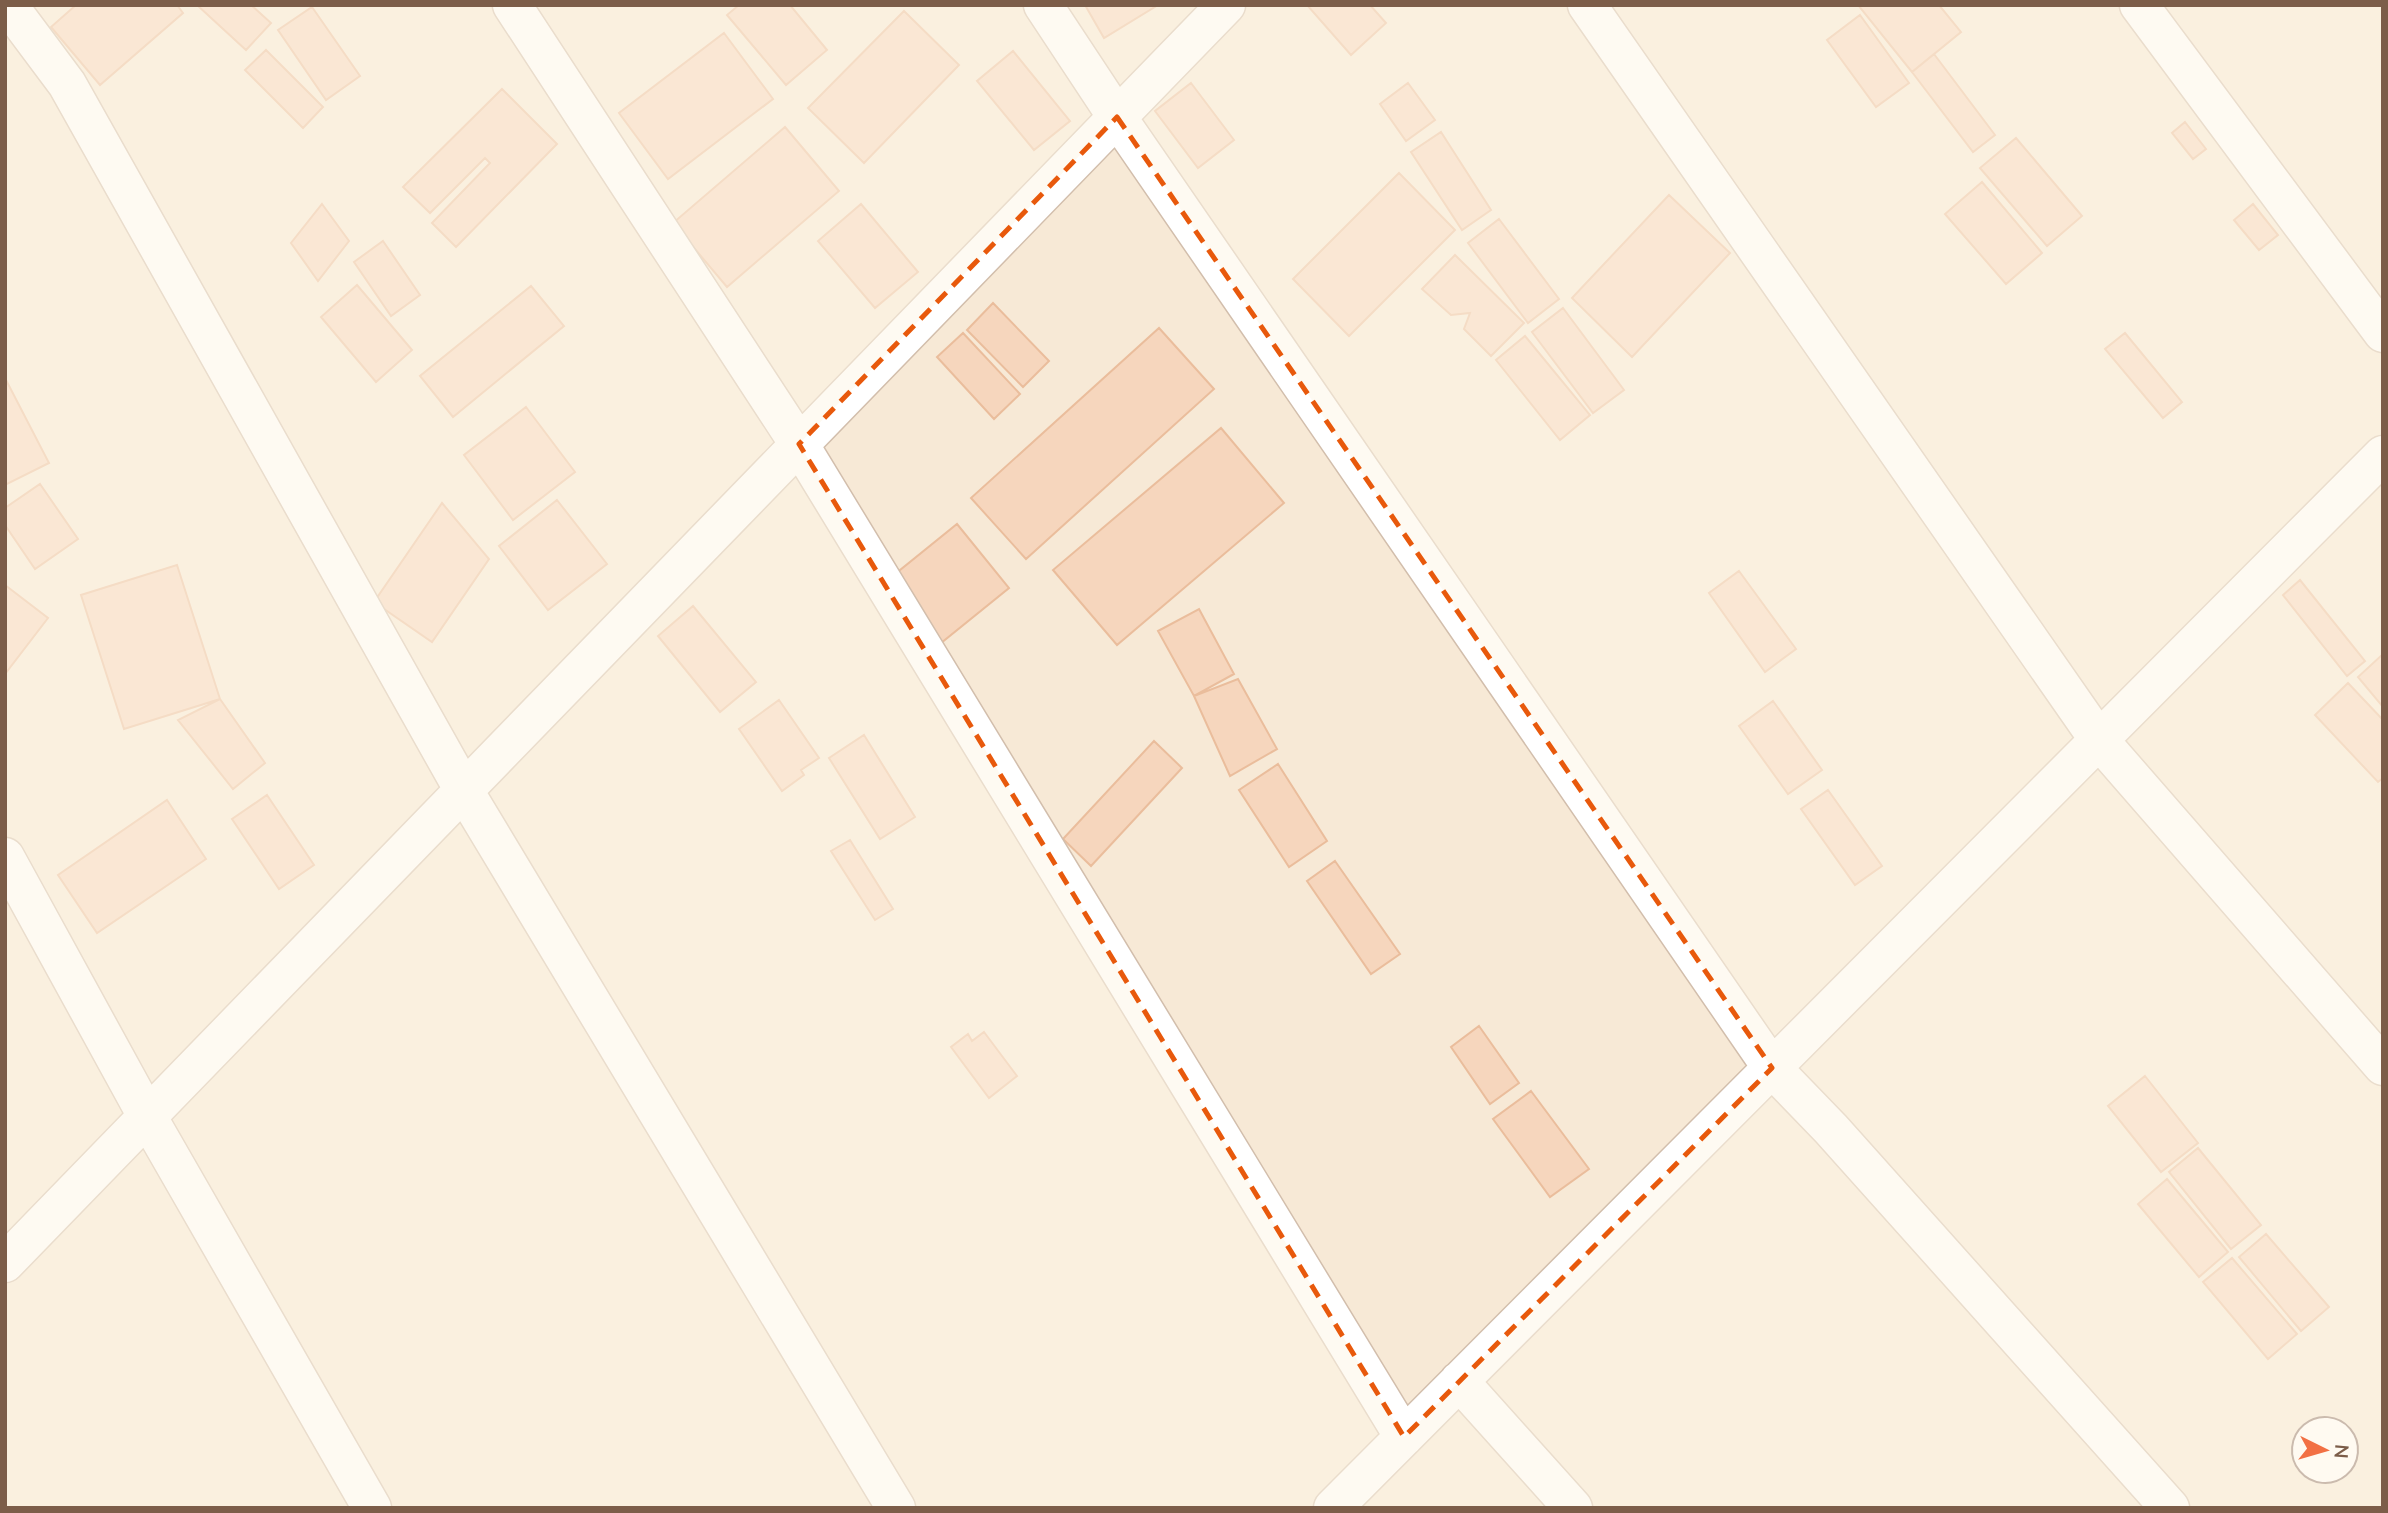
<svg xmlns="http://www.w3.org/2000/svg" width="2388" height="1513" font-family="'Nunito Sans',sans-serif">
<rect width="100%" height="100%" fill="#fef6e8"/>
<path fill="#f7e9d6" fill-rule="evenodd" d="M5,5H2383V1508H5ZM2304,1429H2346V1471H2304Z"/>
<path fill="#f6d6bd" stroke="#eabd9c" stroke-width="2" d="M76,5H177L183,13L100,85L51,27Z
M197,5H251L271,23L246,50Z
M739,5H790L827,50L786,85L727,15Z
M1085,5H1158L1104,38Z
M1307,5H1370L1386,23L1351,55Z
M1858,5H1939L1961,32L1912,72Z
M312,7L360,76L326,100L278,30Z
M904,11L959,65L864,163L808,108Z
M1860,15L1909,83L1876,107L1827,40Z
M724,33L773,99L668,179L619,113Z
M266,50L323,107L303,128L245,70Z
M1013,51L1070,121L1034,150L977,81Z
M1934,54L1995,135L1973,152L1912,72Z
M1191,83L1234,140L1198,168L1155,111Z
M1408,83L1435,120L1406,141L1380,104Z
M502,89L557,144L456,247L432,223L490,163L485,158L430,213L403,187Z
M2185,122L2206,149L2193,159L2172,133Z
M785,127L839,191L727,287L673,223Z
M1441,132L1491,210L1462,230L1411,152Z
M2016,138L2082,216L2047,246L1980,168Z
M1399,173L1455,230L1349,336L1293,279Z
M1982,182L2042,253L2006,284L1945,214Z
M1669,195L1730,253L1632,357L1572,298Z
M322,204L349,241L318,281L291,243Z
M861,204L918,272L875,308L818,241Z
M2253,204L2278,235L2259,250L2234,220Z
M1499,219L1559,299L1528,323L1468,243Z
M383,241L420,295L391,316L354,262Z
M1455,255L1524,323L1491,356L1464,329L1470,313L1451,315L1422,289Z
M357,285L412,350L376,382L321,317Z
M531,286L564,326L453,417L420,376Z
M993,303L1049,361L1023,387L967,330Z
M1563,308L1624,390L1593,413L1532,332Z
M1159,328L1214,389L1026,559L971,498Z
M963,333L1020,394L994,419L937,357Z
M2125,333L2182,402L2163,418L2105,349Z
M1525,336L1590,415L1560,440L1496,360Z
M5,378L49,463L5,485Z
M526,407L575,472L513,520L464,455Z
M1221,428L1284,503L1117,645L1053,570Z
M40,484L78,539L35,569L5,525V508Z
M557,500L607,564L548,610L499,546Z
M442,503L489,559L432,642L374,602Z
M957,524L1009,588L941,643L889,579Z
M177,565L220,699L124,729L81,595Z
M1739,571L1796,649L1765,672L1709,593Z
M2300,580L2365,661L2347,676L2283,595Z
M5,585L48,618L5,674Z
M693,606L756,682L720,712L658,636Z
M1199,609L1234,674L1194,696L1158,631Z
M2383,654V707L2358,677Z
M1238,679L1277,749L1230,776L1194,696Z
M2348,683L2383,720V778L2378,782L2315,715Z
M220,699L265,763L233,789L178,720Z
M779,700L819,758L801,770L804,775L782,791L739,729Z
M1773,701L1822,770L1788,794L1739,726Z
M864,735L915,817L880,839L829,758Z
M1154,741L1182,768L1091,866L1063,839Z
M1278,764L1327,841L1289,867L1239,790Z
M1828,790L1882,866L1855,885L1801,809Z
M267,795L314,865L279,889L232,819Z
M167,800L206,859L97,933L58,875Z
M850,840L893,909L875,920L831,851Z
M1335,861L1400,954L1371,974L1307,881Z
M1479,1026L1519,1083L1490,1104L1451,1047Z
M984,1032L1017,1076L989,1098L951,1047L968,1034L972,1041Z
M2145,1076L2198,1143L2161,1172L2108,1106Z
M1531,1091L1589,1169L1550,1197L1493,1119Z
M2198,1148L2261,1225L2231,1249L2169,1172Z
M2167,1179L2228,1252L2199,1277L2138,1204Z
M2266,1234L2329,1307L2301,1331L2239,1257Z
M2232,1258L2297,1334L2268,1359L2203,1282Z"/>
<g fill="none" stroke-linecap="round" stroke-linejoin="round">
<g stroke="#d2beac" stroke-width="41">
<path id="minor" d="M8,5L67,84L463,789L896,1508
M512,5L799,444L1404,1437
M1043,5L1117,117L1772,1068L1831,1129L2170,1508
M1587,5L2099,740L2383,1066
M2139,5L2383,333
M5,857L147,1116L372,1508
M5,1263L1226,5
M1459,1381L1573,1508
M1333,1508L2383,455"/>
</g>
<use href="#minor" stroke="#fff" stroke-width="38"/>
</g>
<path d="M0 0H2388V1513H0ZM1117,117L1772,1068L1404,1437L799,444Z" fill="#fef6e8" fill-opacity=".55" fill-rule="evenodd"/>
<path fill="none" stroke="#e8590c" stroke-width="5" stroke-dasharray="14 9" stroke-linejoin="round" d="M1117,117L1772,1068L1404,1437L799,444Z"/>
<rect width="2388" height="1513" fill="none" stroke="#7c5d49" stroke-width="14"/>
<g transform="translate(2325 1450) rotate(95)"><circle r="33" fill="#fffaf1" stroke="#cbbbae" stroke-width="2"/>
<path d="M0-5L12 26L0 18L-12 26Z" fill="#f27044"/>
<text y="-10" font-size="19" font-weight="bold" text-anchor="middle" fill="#7c5d49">N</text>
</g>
</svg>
